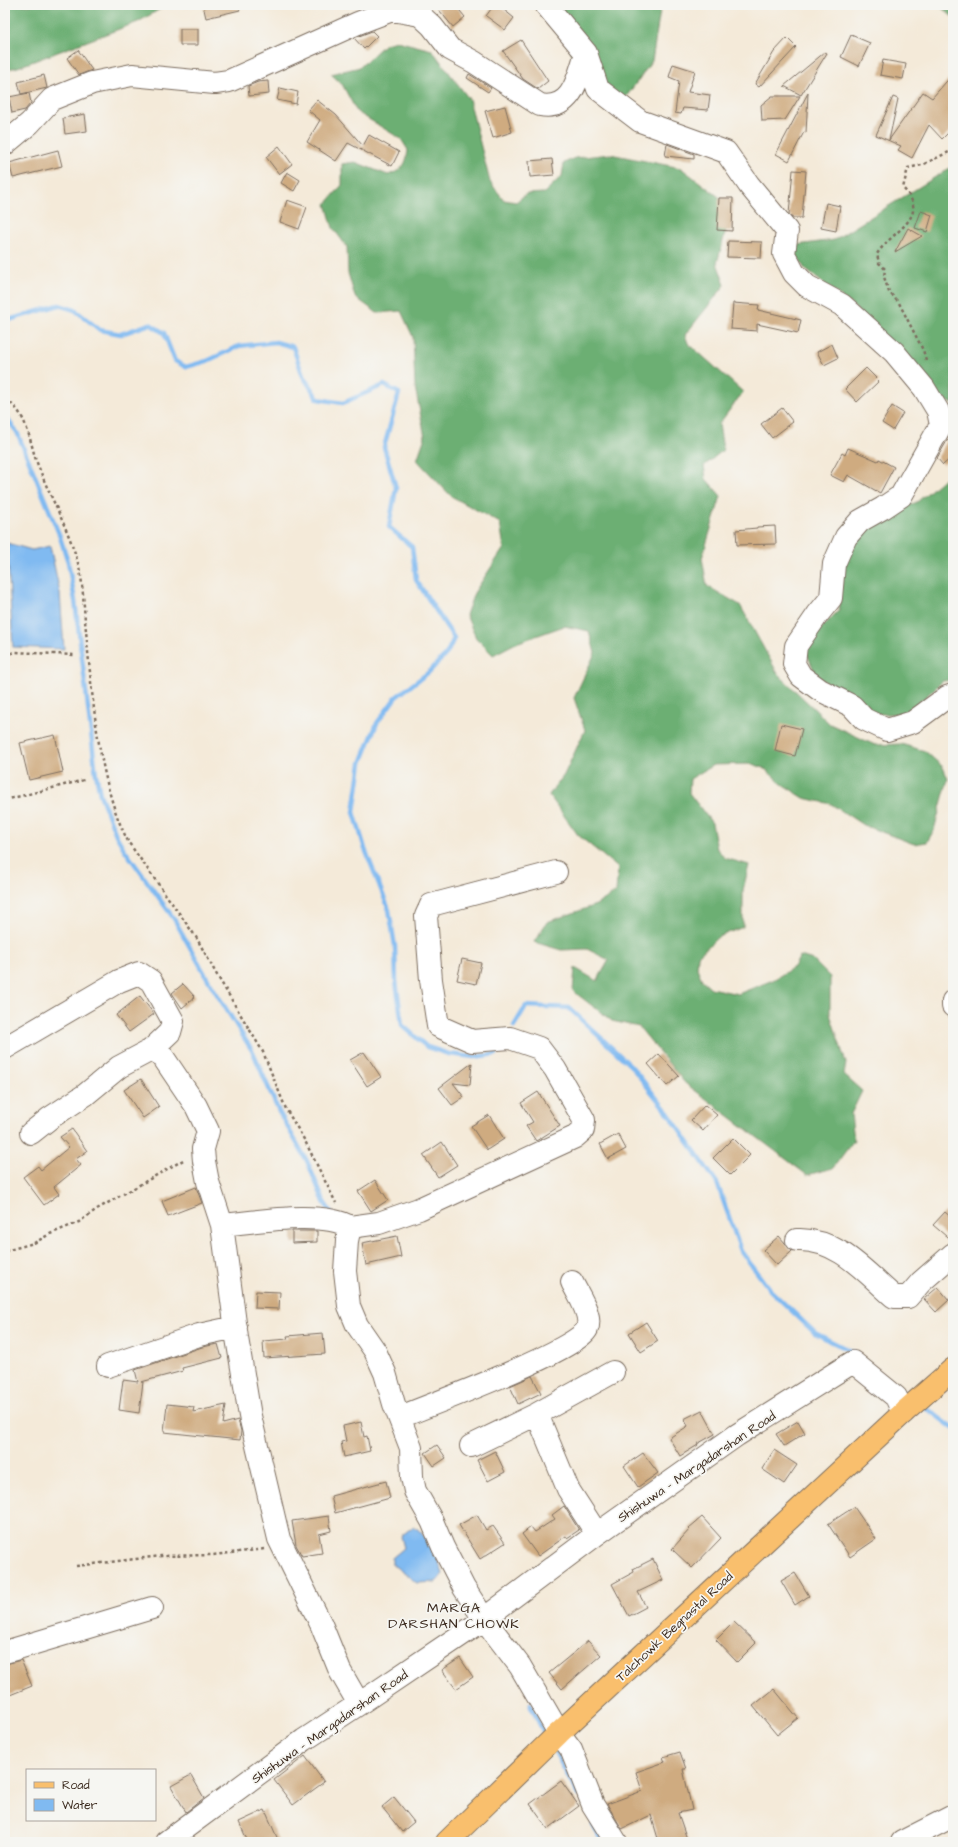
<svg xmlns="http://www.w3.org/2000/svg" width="958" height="1847" font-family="'Architects Daughter',sans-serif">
<rect width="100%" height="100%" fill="#f6f6f2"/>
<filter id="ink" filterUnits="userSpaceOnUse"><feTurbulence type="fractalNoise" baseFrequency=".025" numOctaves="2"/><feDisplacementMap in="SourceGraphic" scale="8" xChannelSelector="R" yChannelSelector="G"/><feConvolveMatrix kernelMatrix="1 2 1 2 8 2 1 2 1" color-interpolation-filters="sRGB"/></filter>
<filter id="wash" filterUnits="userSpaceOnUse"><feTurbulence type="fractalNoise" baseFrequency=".012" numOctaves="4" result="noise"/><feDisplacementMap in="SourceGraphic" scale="16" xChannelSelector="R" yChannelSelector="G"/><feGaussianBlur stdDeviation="0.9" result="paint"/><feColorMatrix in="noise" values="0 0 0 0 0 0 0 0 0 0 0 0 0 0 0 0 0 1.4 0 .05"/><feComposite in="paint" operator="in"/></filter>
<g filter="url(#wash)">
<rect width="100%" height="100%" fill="#f4ead9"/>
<path fill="#6caf73" stroke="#546c48" d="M13,5H167L138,22L18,67L5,70V10Z
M550,5H661L652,61L621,104L575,60Z
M938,5H953V17Z
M397,41L432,50L469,99L490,182L504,200L516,202L526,194L544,193L562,176L564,163L575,158L610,154L681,168L727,203L730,215L717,263L725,285L685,335L688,343L743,392L719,424L723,450L704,466L706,479L721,496L702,558L707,586L740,605L778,674L830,724L875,745L901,744L925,751L943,767L948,779L934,830L927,842L914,844L863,825L831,804L804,798L782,784L764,768L752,764L713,765L690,779L689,793L712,823L717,849L725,858L749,865L743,890V927L718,937L698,956L697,968L702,980L711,988L738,994L773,980L794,967L800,956L813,960L830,977V1014L846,1063L844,1075L862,1091L851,1114L854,1140L833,1168L807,1175L685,1083L639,1027L612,1021L573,991L575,968L597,981L609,960L587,949L561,950L534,942L547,922L596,905L616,892L618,868L578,835L549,795L564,775L585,730L574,698L595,653L589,631L564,626L516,643L493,655L476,638L466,615L474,593L504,548L500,523L451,496L417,460L425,437L415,387L413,337L401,311L377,313L355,297L348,273L347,247L333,228L326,204L342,185V164L355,162L388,175C403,170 406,165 408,150L401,139L357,112L342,84L331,74L360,67L385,44Z
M953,166V404L932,393L854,307L805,269L790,246L834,240Z
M953,471V680L943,681L907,714H874L816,676L804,646L839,610L845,550L870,521L917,502Z"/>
<path fill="#80baf1" stroke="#5e7288" d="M7,543L32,550L50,546L60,593L64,649L13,647Z
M414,1526C429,1538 437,1556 443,1574L436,1582L417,1583L392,1564V1558L404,1548L401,1536Z"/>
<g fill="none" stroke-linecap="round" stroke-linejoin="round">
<path stroke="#80baf1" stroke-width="4.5" d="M5,321L59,305L75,310L100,330L121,334L150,324L164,333L175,361L186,367L207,361L239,346L276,342L293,347L303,376L318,399L343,403L384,385L399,393L384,447L396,488L389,527L412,547L416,580L454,638L447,653L429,672L396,697L377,723L361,763L354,812L365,849L389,910L395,946L396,981L402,1025L427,1047L449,1054L474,1057L496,1054
M5,416L17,432L59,534L68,562L75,601L96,774L100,794L116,835L124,849L174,919L210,983L253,1052L279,1112L307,1161L324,1202L332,1214
M514,1026L526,1006L569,1008L631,1066L666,1110L717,1183L741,1251L770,1290L815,1333L856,1354
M922,1405L953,1428
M530,1704L545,1735
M553,1748L578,1795
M593,1825L602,1842"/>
</g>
<g id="blocks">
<path fill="#cfab80" d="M203,5H239L240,10L206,18Z
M435,5H455L465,17L453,27Z
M494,5H498L514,18L505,30L486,16Z
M180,29H198V45H180Z
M372,31L377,36L364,49L354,38Z
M851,35L870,43L859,66L841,57Z
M787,38L796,47L759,87L755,84L774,52Z
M521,40L548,81L538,89L523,79L503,51Z
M78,50L92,70L79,75L67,58Z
M825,52L827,53L801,95L784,86Z
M883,60L906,64L903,79L880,75Z
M673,64L695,71L688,92L710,95L708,110L683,108L681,114L675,113L679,81L669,77Z
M469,74L491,88L488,92L467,78Z
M953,74V128L942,139L929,125L912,158L898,150L901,146L876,135L893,97L898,99L889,140L923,92L932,98Z
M44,75L47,88L21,94L18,82Z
M268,81L269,94L249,96L248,86L258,82Z
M280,88L298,92L296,104L277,100Z
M29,93L31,103L25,110L12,113L9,97Z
M808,93L806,133L804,132L789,161L776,154Z
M772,96H800L785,120L762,121L761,105Z
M317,100L336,115L363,146L369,135L399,152L392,166L348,143L336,161L307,142L320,120L308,110Z
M505,106L512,132L493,138L485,111Z
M85,114L87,131L65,134L63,118Z
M667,144L694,154V159L665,156Z
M279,146L292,164L279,174L266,157Z
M58,150L62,166L13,178L9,163Z
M552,159L554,175L530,177L529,161Z
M793,170L806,171L802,218H792L789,214Z
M287,172L300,180L294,191L281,183Z
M719,198H733L732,231L717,230Z
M287,200L307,207L299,229L280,222Z
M826,203L840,206L836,231L821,228Z
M921,211L932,215L927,232L915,228Z
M908,228L922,236L895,252Z
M728,241L762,242L761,258L727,257Z
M733,303L759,305L758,310L801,320L798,333L757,324V331L731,329Z
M832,344L838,358L824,365L817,352Z
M866,368L879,381L857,402L845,389Z
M892,406L903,413L893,430L882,423Z
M782,408L793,422L772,438L761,424Z
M953,434V456L943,465L937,458L947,441Z
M848,448L878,461L879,459L894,467L880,493L848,475L844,482L830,475L842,453L845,455Z
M775,526L776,544L737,545L736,530L757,528V527Z
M781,724L802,729L795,756L775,751Z
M55,735L63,772L29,780L20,743Z
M462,959L481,963L476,984L457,980Z
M183,984L195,997L182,1008L172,993Z
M140,996L154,1014L129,1032L116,1015Z
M364,1052L381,1077L367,1086L350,1060Z
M659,1054L679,1076L667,1086L648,1064Z
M472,1063L470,1085L453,1083L464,1097L452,1105L439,1088Z
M141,1079L159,1107L143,1118L124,1090Z
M538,1092L560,1126L536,1141L526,1126L533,1122L521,1103Z
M705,1105L717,1115L703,1131L691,1120Z
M489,1115L504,1139L487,1150L471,1126Z
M72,1129L87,1151L76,1159L81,1165L54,1187L59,1194L44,1205L23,1177L38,1166L41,1170L69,1147L60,1137Z
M618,1134L626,1149L608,1159L600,1144Z
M733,1138L750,1155L730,1175L713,1158Z
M442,1142L457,1165L438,1177L423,1155Z
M375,1180L388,1200L371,1211L358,1191Z
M196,1187L202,1203L168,1216L162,1201Z
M945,1212L953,1219V1242L933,1225Z
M292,1231H317V1242L292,1243Z
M397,1236L401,1257L366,1265L362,1243Z
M779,1236L792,1251L777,1265L763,1250Z
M938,1287L949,1300L936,1312L924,1299Z
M256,1291L280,1292L279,1309L255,1308Z
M646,1322L658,1341L641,1352L629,1333Z
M323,1333L325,1354L264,1358L263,1341L288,1339L287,1336Z
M218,1344L222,1358L182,1368L183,1371L141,1382H143L139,1413L119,1410L123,1380L138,1382L135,1370L202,1347Z
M532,1376L541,1393L518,1404L510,1386Z
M167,1404L194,1407L193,1412L226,1405L223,1424L238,1420L241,1431L240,1440L164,1432Z
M702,1410L715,1434L697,1444L698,1445L680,1456L669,1438L688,1426L684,1419Z
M798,1421L805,1433L784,1446L776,1434Z
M361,1422L364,1437L367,1436L370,1451L344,1457L341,1442L346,1441L343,1426Z
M437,1445L446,1458L434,1466L425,1453Z
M774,1450L797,1465L784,1484L762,1469Z
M495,1451L505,1472L488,1481L477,1460Z
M643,1453L658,1473L638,1487L624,1466Z
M386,1481L390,1498L335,1513L331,1496Z
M564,1506L579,1530L567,1538L566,1536L538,1556L522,1534L531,1527L535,1532L555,1519L552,1515Z
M854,1507L876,1539L850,1557L828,1524Z
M477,1515L486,1530L493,1526L505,1543L480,1559L459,1525Z
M329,1516L331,1531L319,1534L322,1553L302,1556L296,1545L292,1521Z
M702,1517L721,1538L692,1568L672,1549L690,1529L689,1528Z
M653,1559L663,1580L638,1592L646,1607L629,1616L612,1584L634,1572L633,1569Z
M795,1573L809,1596L795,1605L781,1581Z
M734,1622L756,1643L737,1662L716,1640Z
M588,1641L601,1655L562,1689L549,1673Z
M460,1658L473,1677L456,1689L442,1670Z
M21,1660L32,1686L5,1697V1664Z
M774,1689L798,1718L777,1735L753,1706Z
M680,1752L686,1769H683L692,1810L678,1813L688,1842H659L651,1815L622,1829L607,1804L642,1791L636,1772L665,1762L663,1757Z
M305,1756L324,1782L293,1805L274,1780Z
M191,1775L204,1798L186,1812L171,1786Z
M561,1781L579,1806L548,1829L530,1804Z
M394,1797L414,1822L402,1832L382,1807Z
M265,1810L279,1842H248L239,1822Z"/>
</g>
</g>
<g filter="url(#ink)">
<use href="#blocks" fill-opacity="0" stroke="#7c6d5f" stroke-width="1"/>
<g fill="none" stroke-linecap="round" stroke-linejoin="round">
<g stroke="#7c6d5f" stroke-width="24">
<path id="minor" d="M546,5L586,53L598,89L640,121L726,152L749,185L787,231L784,254L794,273L807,286L842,305L894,352L924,388L938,411L941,425L901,496L883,508L860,521L846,537L834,564L831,598L818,614L796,646L794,664L801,676L820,690L852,706L864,719L887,730L913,722L947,697L953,695
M5,144L30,123L52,99L92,83L132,75L215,83L229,81L358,23L392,10L420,15L432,26L450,49L474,62L540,105C573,111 578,77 586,53
M953,1001V1006
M5,1048L119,981L139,973L151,981L173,1021L170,1032L151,1050L119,1067L85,1095L50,1118L31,1133
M151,1050L163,1057L196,1106L208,1131L203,1149L204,1161L208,1182L222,1225L237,1338L250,1416L279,1539L321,1624L340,1671L359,1704
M222,1225C255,1222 323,1210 350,1227L379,1223L419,1209L575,1137L583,1130L584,1120L555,1069L539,1048L510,1038L472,1041L438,1026L431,980L426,916L431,905L556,872
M350,1227L347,1241L345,1271L349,1306L357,1325L375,1351L385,1373L394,1404L411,1448L412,1477L415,1491L432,1521L443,1547L464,1588L484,1619L520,1666L559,1733L571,1749L593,1805L616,1842
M797,1240C838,1238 866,1273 894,1297H908L921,1282L953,1254
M108,1366L199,1335L236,1327
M537,1414L568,1489L597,1534
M400,1417C428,1406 578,1350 587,1329C593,1315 578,1295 572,1282
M471,1446L537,1414L613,1372
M5,1652L152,1608
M166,1842L304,1740L359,1704L473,1627L597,1534L737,1435L853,1362L896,1397L903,1413
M902,1842L953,1816"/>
</g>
<g stroke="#7c6d5f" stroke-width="24">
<path id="major" d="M447,1842L559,1733L903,1413L953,1369"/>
</g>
<path stroke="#7c6d5f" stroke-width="2.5" stroke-dasharray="3 3" stroke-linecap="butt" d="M926,360L923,350L899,303L889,292L884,277L885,269L879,263L877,254C892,230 932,218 903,188L908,168L922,165L953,150
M5,400C26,409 30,442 36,460C50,499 73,535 81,576C83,591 84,606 85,621C92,688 97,784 129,843L196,937L218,977L263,1052L286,1109L305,1141L336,1203
M5,655L15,652L74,655
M5,800L84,780
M5,1251L34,1243L50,1234L79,1222L97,1209L185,1159
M76,1566L161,1556L213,1555L265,1549"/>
<use href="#minor" stroke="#fff" stroke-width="22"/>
<use href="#major" stroke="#f9bf6d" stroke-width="22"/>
</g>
</g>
<g text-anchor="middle" stroke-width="3.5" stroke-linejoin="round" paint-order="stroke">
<g font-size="13" fill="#3b2a1e" stroke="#f6f6f2">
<text transform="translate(696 1466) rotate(-34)" y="5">Shishuwa - Margadarshan Road</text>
<text transform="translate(674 1626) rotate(-43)" y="5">Talchowk Begnastal Road</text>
<text transform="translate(329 1726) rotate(-35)" y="5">Shishuwa - Margadarshan Road</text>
</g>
<g font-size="14" letter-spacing="1" fill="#3b2a1e" stroke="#f6f6f2">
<text x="454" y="1612">MARGA<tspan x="454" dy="16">DARSHAN CHOWK</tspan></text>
</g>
</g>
<rect width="958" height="1847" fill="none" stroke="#f6f6f2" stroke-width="20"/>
<rect x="26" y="1769" width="130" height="52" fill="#f6f6f2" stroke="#aba49d"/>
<rect x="34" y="1782" width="20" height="6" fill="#f9bf6d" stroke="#aba49d"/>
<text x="62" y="1789" font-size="12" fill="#3b2a1e">Road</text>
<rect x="34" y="1799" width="20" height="12" fill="#80baf1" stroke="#aba49d"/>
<text x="62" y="1809" font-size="12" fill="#3b2a1e">Water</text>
</svg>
